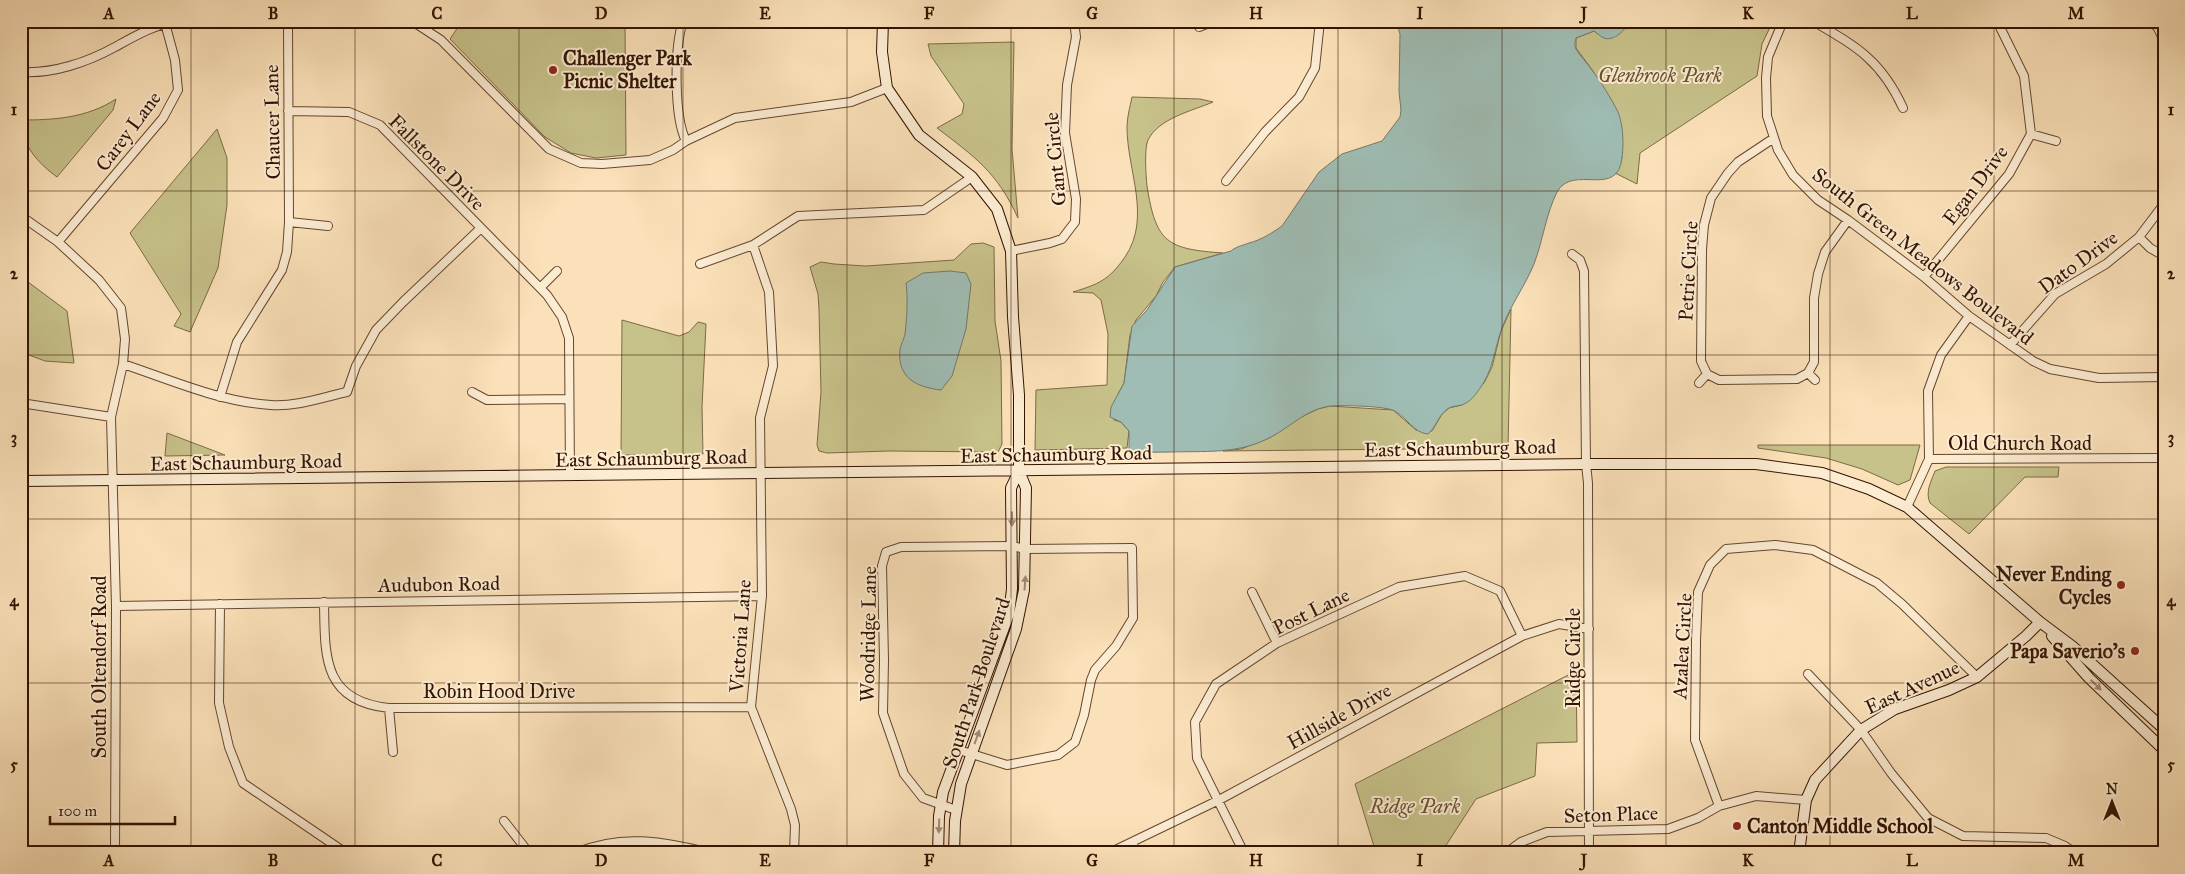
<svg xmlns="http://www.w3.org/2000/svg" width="2185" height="874" font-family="'IM FELL Great Primer',serif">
<rect width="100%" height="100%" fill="#fbe1b9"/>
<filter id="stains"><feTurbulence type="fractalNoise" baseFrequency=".004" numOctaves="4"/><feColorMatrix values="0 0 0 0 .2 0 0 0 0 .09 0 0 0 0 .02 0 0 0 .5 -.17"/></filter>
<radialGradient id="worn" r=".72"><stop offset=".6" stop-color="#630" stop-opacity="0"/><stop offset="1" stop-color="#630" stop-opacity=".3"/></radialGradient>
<path fill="#c7c18a" stroke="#7d6a46" d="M462,21H625L626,155L596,158L571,153L545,137L450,39Z
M1630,21H1773L1762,44L1757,76L1640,153L1637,184L1615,173L1622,158L1605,91L1593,71L1576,48V38L1594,31L1605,38Z
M1014,42L1012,149L1018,218C997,172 975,157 937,128L962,114L964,104L931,56L928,44Z
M1132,97L1200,99L1213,102C1192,111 1159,118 1148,140C1144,149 1146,176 1147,186C1156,243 1167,249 1223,253L1175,267L1163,282L1156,296L1136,320L1130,335L1124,383L1118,394L1114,420L1121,422L1129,431L1127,448L1035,450L1036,390L1107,385L1108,334L1101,300L1093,293L1073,292C1099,284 1109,280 1125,257C1152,217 1127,171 1127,127C1127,117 1130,107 1132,97Z
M116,99L113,110L57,177C38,163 21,145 21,120C54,120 87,118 116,99Z
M217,129L227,158V205L218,268L190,332L174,326L181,314L130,233Z
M983,243L994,247L995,321L1001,361L1002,444L998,452L889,451L827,453L819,451L817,445L821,392L819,309L818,294L810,267L821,262L834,264L866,266L954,260L971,244Z
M24,279L67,311L74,363L45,361L21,352V286Z
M1511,309L1508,448L1223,451L1241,449L1269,438L1297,419L1318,409L1330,406L1393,410L1416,430L1432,431L1442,414L1449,408L1462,405L1484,383L1492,367L1501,331Z
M622,320L679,336L689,332L698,322L706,324L702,407L703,454L621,455Z
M167,433L225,455L165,456Z
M1758,445H1920L1910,480L1898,485L1862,469L1826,458L1758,448Z
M1946,467H2059L2058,477H2025L1969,534L1930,503C1925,492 1931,482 1935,471Z
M1576,671L1577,742L1537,743L1535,776L1476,799L1441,853H1376L1355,784Z"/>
<path fill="#9fbdb4" stroke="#74796c" d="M1396,21H1630C1626,29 1614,42 1604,38C1601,37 1597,33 1594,31L1576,38C1575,42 1574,45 1576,49C1580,56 1587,63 1592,70C1601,82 1611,98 1618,112C1623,124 1624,144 1622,157C1618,200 1573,163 1557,192C1546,214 1543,240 1534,264C1525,286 1510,306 1502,328C1495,346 1494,365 1484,382C1479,390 1472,401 1464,404C1457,407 1452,405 1446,410C1438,417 1436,427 1428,434C1414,433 1407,418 1395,411C1386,406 1342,405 1331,406C1305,409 1289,429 1267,439C1237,454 1204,451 1170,452C1157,452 1142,453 1129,451V431L1121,422L1110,417L1111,407L1124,383L1132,326L1147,310L1175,267L1231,251C1237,246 1242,246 1249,243C1261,240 1272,233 1282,226L1319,172L1342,154L1382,141L1400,117L1401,110L1399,92L1400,34Z
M950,271L966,273L971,284L966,329L952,376L941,390C916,387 897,378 900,349C901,344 904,339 905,334C907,318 908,299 906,283L923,273Z"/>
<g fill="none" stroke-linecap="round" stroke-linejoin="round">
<g stroke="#65462f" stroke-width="10">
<path id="street" d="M412,21L441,40L549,149L581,163L602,164L650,160L673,150L686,141L735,118L851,102L887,88
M683,21C674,48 674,117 686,141
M1783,21L1768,57L1766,78L1767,116L1778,150L1793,175L1818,200L1848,220L1924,277L1969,316L2033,361L2050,369L2099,378L2164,377
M1813,21C1857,47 1881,60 1903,108
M2151,21L2158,28L2164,41
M1199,27L1214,21
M21,72C53,74 88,62 115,47C135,36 154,25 176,21
M288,111L349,112L380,125L547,295L562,317L569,338L570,476
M2031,134L2056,141
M1774,138L1738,162L1728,173L1711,198L1704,225L1702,249L1701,361L1707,374L1719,380L1797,379L1808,373L1814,362V298L1818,274L1825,252L1848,220
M1226,181L1265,132L1299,97L1315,68L1320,21
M21,216L58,242L99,280L121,308L125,339L123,364L111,417L116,606L115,853
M289,222L328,226
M2139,237L2150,248L2164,256
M58,242L163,118L178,90L175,60L165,23
M753,245L769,292L773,366L760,418L762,596L751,707L791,809L795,825L794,853
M1011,251L1050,243L1062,239L1075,222L1076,199L1065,133L1067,85L1076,37L1074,21
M1572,254L1580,260L1584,271L1586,464L1588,483L1589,853
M700,264L753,245L798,216L924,210L972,177
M1924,277L2009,174L2031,134L2024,76L1997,21
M540,288L557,271
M2010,345L2055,294L2106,264L2139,237L2164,204
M123,364C171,380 220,402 271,405C296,407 323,397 347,392L356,366L376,330L403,302L481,228
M1808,373L1815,380
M1699,383L1707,374
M472,392L487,400L569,399
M220,397L237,342L282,270L287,252L289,222L288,21
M21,403L111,417
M1929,459L1928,391L1941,355L1969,316
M1907,507L1929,459L2164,458
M1252,592L1277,643
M324,602C325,656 322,701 389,708L751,707
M220,604L219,703L229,747L243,783L346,853
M116,606L762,596
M1808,674L1861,730L1891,773L1928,818L1963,836L2046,838L2065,846L2075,853
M389,708L393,752
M1719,806L1695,740L1696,641L1698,592L1710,565L1726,549L1775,545L1813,550L1877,583L1902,604L1977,677
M956,810L923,798L904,774L883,713L884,660L882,566L886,552L901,547L1012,546L1025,549L1132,548L1133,618L1116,646L1095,670L1091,680L1084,715L1075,742L1058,755L1007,765L959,750
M504,821L529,853
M1132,843L1137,853
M575,853C624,833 662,842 711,853
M1109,853L1219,800L1522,636L1559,624L1589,629
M1244,853L1197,758L1195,722L1216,684L1277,643L1399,587L1465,576L1500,591L1522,636
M1506,853L1521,842L1547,832L1668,829L1698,818L1719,806L1756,796L1806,800"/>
</g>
<g stroke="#331301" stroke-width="12">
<path id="secondary" d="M883,21L882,52L887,88L919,135L972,177L997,209L1011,251L1013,317L1019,395V471L1026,488L1024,590L1016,629L961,784L955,821L954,853
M21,481L1586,464H1756L1822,473L1869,489L1907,507L2040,622L2072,646L2164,729
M2052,636L2089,678L2164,750
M938,853L939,816L943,792L1009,614L1012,589L1011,488L1019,471
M1799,853L1806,800L1815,780L1861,730L1895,709L1949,690L1977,677L2026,636L2040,622"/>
</g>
<use href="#street" stroke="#fcecd2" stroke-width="8"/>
<use href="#secondary" stroke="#fcecd2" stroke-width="10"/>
</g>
<defs><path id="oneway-solid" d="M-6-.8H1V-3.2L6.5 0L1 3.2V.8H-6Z" transform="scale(1.25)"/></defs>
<g fill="#a28a74">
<use href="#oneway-solid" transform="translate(1012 519) rotate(90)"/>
<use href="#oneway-solid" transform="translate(1025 583) rotate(-86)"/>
<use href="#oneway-solid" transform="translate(2096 685) rotate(44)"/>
<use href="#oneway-solid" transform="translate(977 737) rotate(-70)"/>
<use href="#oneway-solid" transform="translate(939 826) rotate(92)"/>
</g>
<path fill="none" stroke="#331301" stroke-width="1" stroke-opacity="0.55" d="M191,21V853M355,21V853M519,21V853M683,21V853M847,21V853M1011,21V853M1174,21V853M1338,21V853M1502,21V853M1666,21V853M1830,21V853M1994,21V853M21,191H2164M21,355H2164M21,519H2164M21,683H2164"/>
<g fill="#8f2418" stroke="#fcecd2" stroke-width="2">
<circle cx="553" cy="70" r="5"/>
<circle cx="2121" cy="585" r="5"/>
<circle cx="2135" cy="651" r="5"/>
<circle cx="1737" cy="826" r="5"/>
</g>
<g text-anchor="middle" stroke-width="4" stroke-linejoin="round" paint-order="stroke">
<g font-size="20" font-weight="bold" fill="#331301" stroke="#fcecd2" text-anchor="start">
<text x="563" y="65">Challenger Park<tspan x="563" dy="23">Picnic Shelter</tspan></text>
<text x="2111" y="581" text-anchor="end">Never Ending<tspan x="2111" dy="23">Cycles</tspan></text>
<text x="2125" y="658" text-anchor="end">Papa Saverio's</text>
<text x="1747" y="833">Canton Middle School</text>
</g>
<g font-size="20" font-style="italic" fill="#675031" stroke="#fcecd2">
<text x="1660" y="82">Glenbrook Park</text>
<text x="1415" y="813">Ridge Park</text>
</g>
<g font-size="20" fill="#331301" stroke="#fcecd2">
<text transform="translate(272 122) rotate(-91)" y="7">Chaucer Lane</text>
<text transform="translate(128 131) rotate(-53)" y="7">Carey Lane</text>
<text transform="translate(1055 159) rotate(-95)" y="7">Gant Circle</text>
<text transform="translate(437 162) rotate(45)" y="7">Fallstone Drive</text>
<text transform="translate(1975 185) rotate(-53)" y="7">Egan Drive</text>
<text transform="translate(1923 256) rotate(38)" y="7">South Green Meadows Boulevard</text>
<text transform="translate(2078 262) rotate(-36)" y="7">Dato Drive</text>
<text transform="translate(1688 271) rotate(-87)" y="7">Petrie Circle</text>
<text x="2020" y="450">Old Church Road</text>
<text transform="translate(1460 448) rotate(-1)" y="7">East Schaumburg Road</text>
<text transform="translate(1056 454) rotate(-1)" y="7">East Schaumburg Road</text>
<text transform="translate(651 458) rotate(-1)" y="7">East Schaumburg Road</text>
<text transform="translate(246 462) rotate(-1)" y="7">East Schaumburg Road</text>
<text transform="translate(439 584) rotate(-1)" y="7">Audubon Road</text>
<text transform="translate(1311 611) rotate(-26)" y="7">Post Lane</text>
<text transform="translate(868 634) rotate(-89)" y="7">Woodridge Lane</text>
<text transform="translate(740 636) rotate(-86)" y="7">Victoria Lane</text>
<text transform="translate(1682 646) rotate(-87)" y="7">Azalea Circle</text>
<text transform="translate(1573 658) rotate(-90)" y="7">Ridge Circle</text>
<text transform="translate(99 667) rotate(-90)" y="7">South Oltendorf Road</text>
<text transform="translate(976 683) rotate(-72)" y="7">South Park Boulevard</text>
<text transform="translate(1912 687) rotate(-25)" y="7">East Avenue</text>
<text x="499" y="698">Robin Hood Drive</text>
<text transform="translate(1339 716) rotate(-29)" y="7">Hillside Drive</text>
<text transform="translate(1611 814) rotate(-2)" y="7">Seton Place</text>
</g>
</g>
<rect width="2185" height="874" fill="none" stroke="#fbe1b9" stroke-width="55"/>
<g transform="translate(2112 802)" stroke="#fcecd2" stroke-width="4" paint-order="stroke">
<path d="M0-4L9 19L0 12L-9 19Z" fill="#331301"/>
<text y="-8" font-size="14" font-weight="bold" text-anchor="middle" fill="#331301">N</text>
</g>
<path d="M50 816v8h125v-8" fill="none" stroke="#331301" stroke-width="2.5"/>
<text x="58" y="816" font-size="15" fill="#331301" stroke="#fcecd2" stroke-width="4" paint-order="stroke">100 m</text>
<rect x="28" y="28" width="2130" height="818" fill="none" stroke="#331301" stroke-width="2"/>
<g font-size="16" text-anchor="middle" font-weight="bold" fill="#331301">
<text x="109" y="19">A</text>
<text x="273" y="19">B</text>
<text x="437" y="19">C</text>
<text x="601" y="19">D</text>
<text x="765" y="19">E</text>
<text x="929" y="19">F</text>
<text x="1092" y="19">G</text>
<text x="1256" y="19">H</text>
<text x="1420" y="19">I</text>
<text x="1584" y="19">J</text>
<text x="1748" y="19">K</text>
<text x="1912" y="19">L</text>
<text x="2076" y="19">M</text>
<text x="14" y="115">1</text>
<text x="2171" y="115">1</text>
<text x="14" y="279">2</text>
<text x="2171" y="279">2</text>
<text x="14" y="443">3</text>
<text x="2171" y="443">3</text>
<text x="14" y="606">4</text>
<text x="2171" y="606">4</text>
<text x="14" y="770">5</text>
<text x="2171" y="770">5</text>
<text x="109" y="866">A</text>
<text x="273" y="866">B</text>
<text x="437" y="866">C</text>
<text x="601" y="866">D</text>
<text x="765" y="866">E</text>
<text x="929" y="866">F</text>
<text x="1092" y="866">G</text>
<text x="1256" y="866">H</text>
<text x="1420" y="866">I</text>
<text x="1584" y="866">J</text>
<text x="1748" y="866">K</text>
<text x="1912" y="866">L</text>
<text x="2076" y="866">M</text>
</g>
<rect width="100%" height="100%" filter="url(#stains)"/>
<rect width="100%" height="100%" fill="url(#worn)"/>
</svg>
